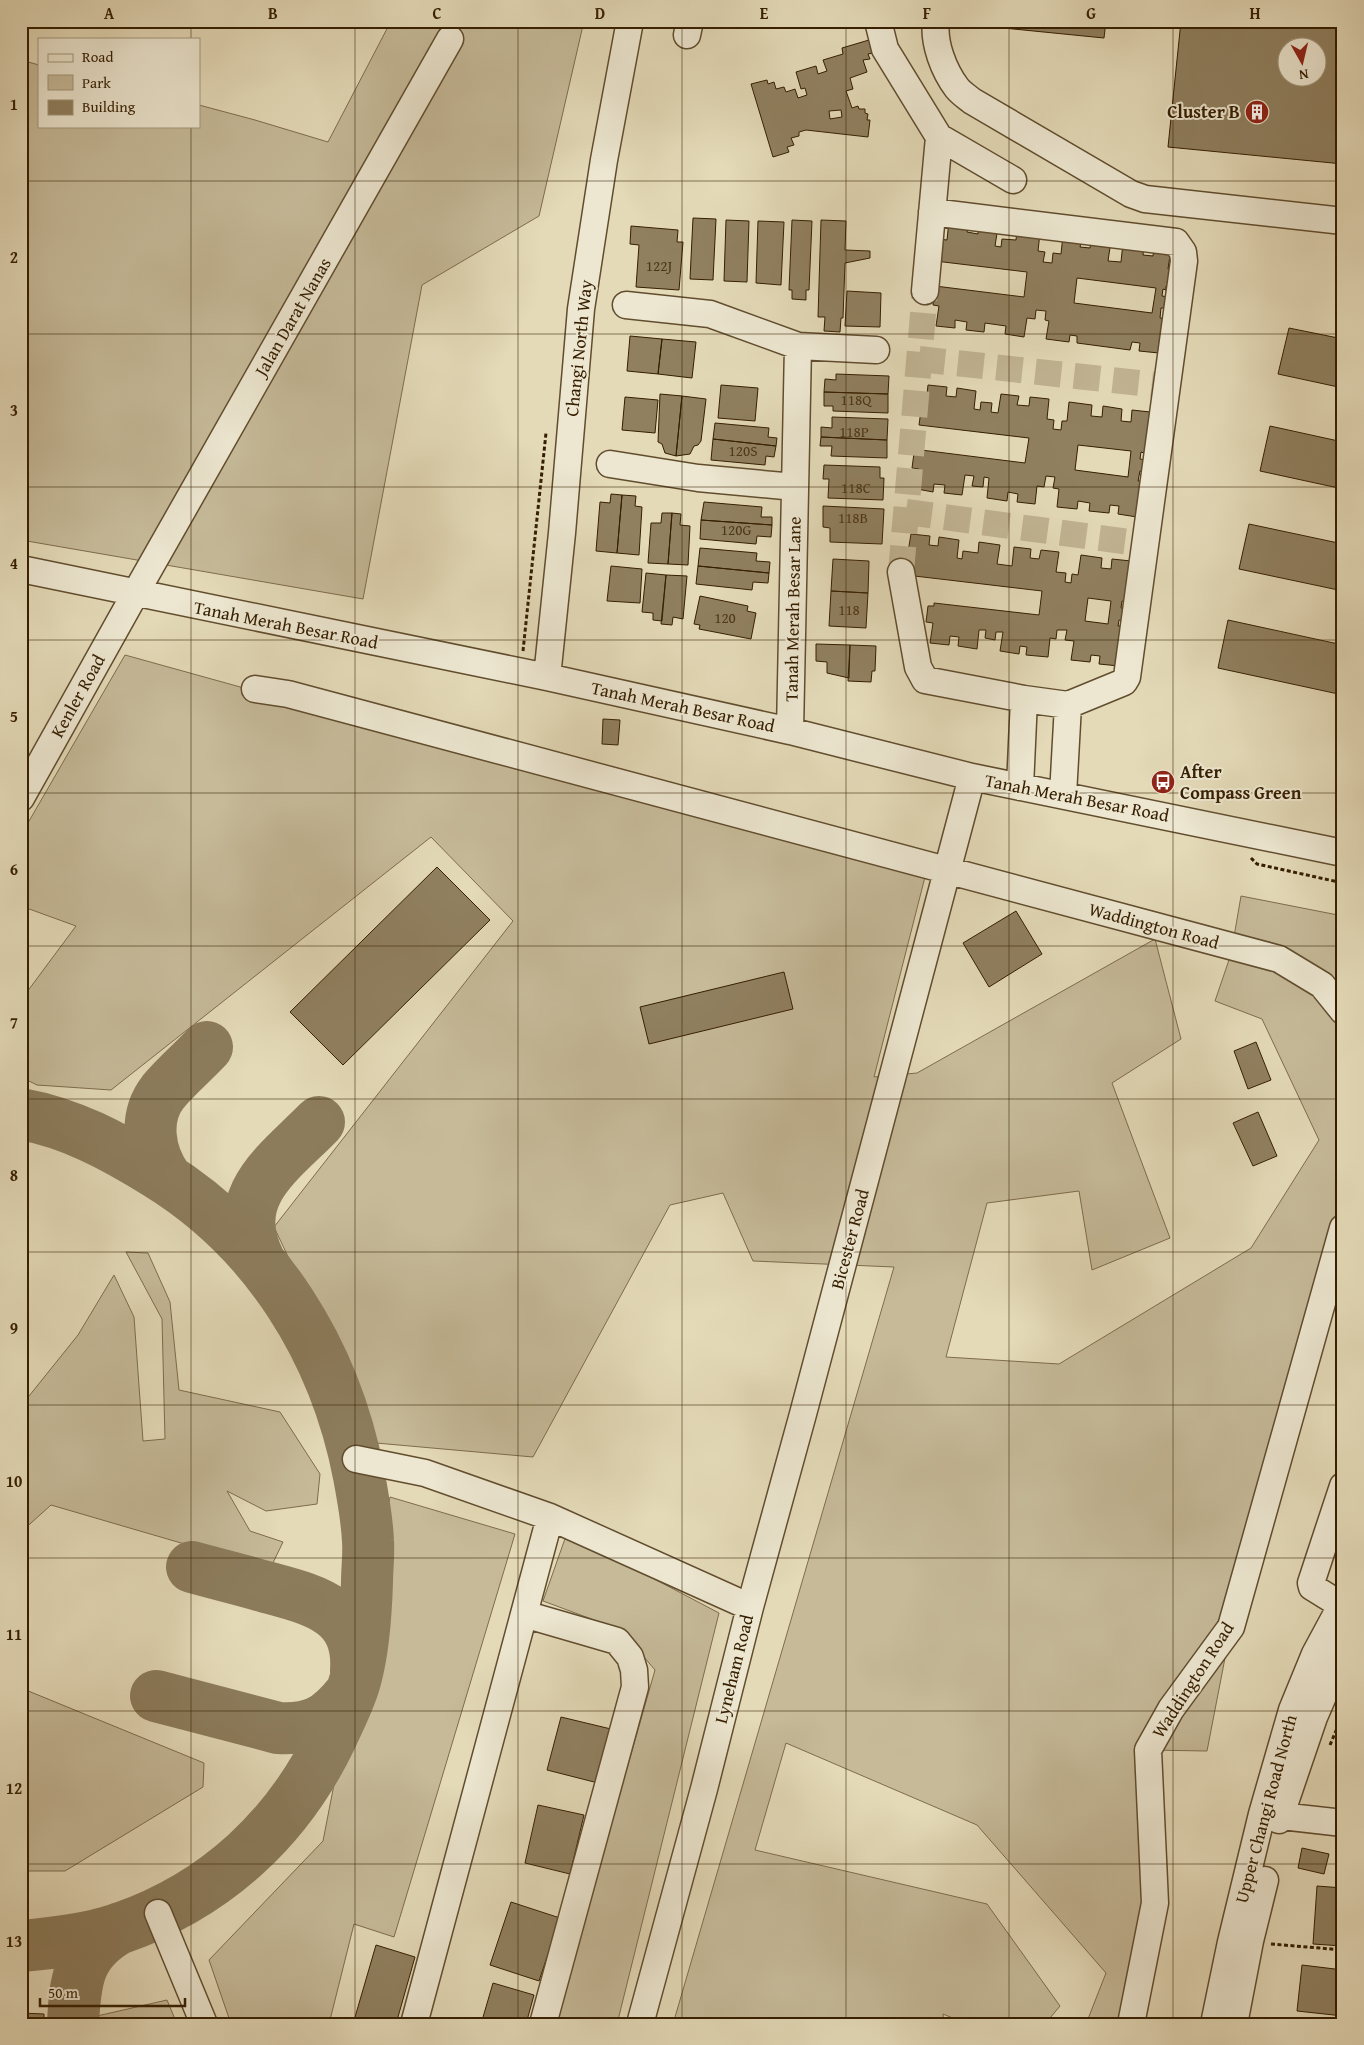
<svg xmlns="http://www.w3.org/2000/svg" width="1364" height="2045" font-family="'Gentium Book Plus',serif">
<rect width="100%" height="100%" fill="#e4dab8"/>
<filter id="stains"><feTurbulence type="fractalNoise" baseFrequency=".004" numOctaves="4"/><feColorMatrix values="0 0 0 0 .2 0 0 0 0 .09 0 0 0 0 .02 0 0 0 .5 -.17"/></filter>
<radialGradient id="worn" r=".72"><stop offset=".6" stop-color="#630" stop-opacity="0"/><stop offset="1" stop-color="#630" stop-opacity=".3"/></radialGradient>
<path fill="#c6ba99" stroke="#7e6c4c" d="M391,21H584L539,216L422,285L363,599L21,540V60L39,65V126H199V105L255,120L328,142Z
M125,655L925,877L874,1077L917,1073L1155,939L1181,1039L1112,1083L1170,1238L1092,1270L1079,1191L987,1203L946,1357L1059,1364L1251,1248L1319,1140L1262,1019L1215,1001L1231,954L1241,896L1343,916V1280L1231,1627L1207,1751L1148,1750L1155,1903L1131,2024H1086L1106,1973L977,1825L786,1743L755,1850L987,1904L1060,2006L1045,2024H967L943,2014L944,2024H673L894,1267L753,1261L723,1193L670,1205L533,1457L376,1443L274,1227L513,921L431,837L111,1090L37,1085L21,1077V1000L76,926L21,906V835Z
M126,1252L148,1253L170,1302L179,1390L280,1412L320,1474L317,1504L266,1511L227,1491L250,1531L283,1542L270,1569L51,1505L21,1532V1406L78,1335L114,1275L134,1317L143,1441L165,1439L162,1319Z
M390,1497L515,1534L394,1937L354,1924L329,2024H231L209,1960L323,1841Z
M567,1533L719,1613L617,2024H554L655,1670L621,1630L543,1601Z
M21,1688L204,1763L203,1787L65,1871H21Z
M167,2000L177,2024H97V2016Z"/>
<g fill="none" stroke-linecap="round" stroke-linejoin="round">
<path stroke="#8c7c5c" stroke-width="52" d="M21,1114C71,1123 114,1146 157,1173C266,1240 335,1351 359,1476C363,1497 367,1519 368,1541C369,1555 367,1569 367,1582C366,1614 364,1647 356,1677C351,1698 340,1718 331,1738C288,1828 216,1895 121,1928C89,1939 55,1943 21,1946
M167,1179C149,1154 143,1118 163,1092C176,1076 193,1062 207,1047
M259,1260C228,1195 278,1164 319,1122
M192,1567C217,1574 242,1580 266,1587C314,1600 360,1610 356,1671
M156,1696L278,1728C312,1730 328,1721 349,1695
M73,2024C75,1980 78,1951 120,1928"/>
</g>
<path fill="#908060" stroke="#351e00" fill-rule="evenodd" d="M973,21H1106L1104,38L973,25Z
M1181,21H1343V164L1168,147ZM1286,48H1316V78H1286Z
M869,40L873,53L868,54L870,59L863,60L867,72L850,78L853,89L846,91L852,108L858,106L859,109H865V113L868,114L867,120H870L868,137L806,130L799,132V136L791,138L794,145L787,147L789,152L773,157L751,84L767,80L768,84L774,82L776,89L784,87L786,92L795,89L798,98L807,95L805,88L801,89L796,72L816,66L818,74L827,71L823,60L843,54L842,48ZM841,110L842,117L830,119L829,111Z
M693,218L716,219L713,280L690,279Z
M726,220L749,221L747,282L724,281Z
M792,220L812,221L809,290H806V300L792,299V290H789Z
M821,220L846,221L845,250L870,251V258L845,263L843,318H841L840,332L824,331L825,317H818Z
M758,221L784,222L781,285L756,283Z
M949,221L969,224L967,232L978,234L979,225L998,227L995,246L1001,247L1002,239L1016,240L1017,230L1040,233L1038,251L1045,252L1043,262L1052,263L1053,253L1061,254L1063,235L1082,238L1080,247L1090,248L1091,239L1111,241L1108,261L1121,262L1123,243L1144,245L1143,255L1153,256L1154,247L1171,249L1168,269L1176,270L1174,287L1166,286V290L1163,289L1162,296L1169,297L1167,308H1161L1160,318L1171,319L1159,353L1139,351L1140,343L1132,342L1130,350L1077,343V336L1070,335L1069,342L1046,339L1049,321L1045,320L1046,311L1036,310L1035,319L1027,318L1024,337L1005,334L1006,326L985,323L984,332L966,330L967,322L955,320V328L936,326L939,306L933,305L935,286L1024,297L1027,272L935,261L938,239L947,240ZM1077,278L1156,288L1152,313L1074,303Z
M631,226L678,230L677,242H683L679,290L636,287L639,245L630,244Z
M847,291L881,293L880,327L845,326Z
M1289,328L1343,339V388L1278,374Z
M630,336L662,339L658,374L627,371Z
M662,339L696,342L692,378L658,374Z
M836,374L889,376L888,394L824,392L825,379L836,380Z
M721,385L758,388L755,421L718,418Z
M928,385L947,387L946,396L956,397L957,388L976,391L974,409L980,410L981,402L992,403L991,412L998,413L1001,394L1019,396L1017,405L1029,406L1030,397L1049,399L1047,419L1054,420L1053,429L1061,430L1062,421H1067L1069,402L1092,405L1091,416L1102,417L1103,406L1122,409L1121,421L1131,422L1132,410L1150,412L1147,433L1155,434L1153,450L1145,449L1144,453L1141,452L1140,459L1147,460L1146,472L1140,471L1138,481L1150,482L1137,517L1118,514L1119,506L1110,505L1109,513L1089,511L1090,503L1078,501L1077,509L1057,507L1059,489L1053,488L1055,477L1046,476L1044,487L1037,486L1035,504L1017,502L1018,494L1008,492L1007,501L987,498L989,478L984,477L983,487L972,486L974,476L965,475L962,495L944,493L945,485L934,484L933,492L917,489L919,469L912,468L914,453H921V450L1025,463L1029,438L919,425L922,403H926ZM1078,445L1131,451L1128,477L1075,470Z
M824,392L888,394V413L833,411V406H824Z
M660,394L682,396L676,456L665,453L662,444L658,442Z
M682,396L706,399L701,441L698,445L694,446L690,454L676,456Z
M625,397L658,400L655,433L622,430Z
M832,417L888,419L887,440L821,437V427L832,428Z
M715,423L769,428L768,437L777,438L776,446L713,439Z
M1270,426L1343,442V489L1260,471Z
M821,437L887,440V458L831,456L832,446H820Z
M713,439L776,446L774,457L766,456L765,465L711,460Z
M824,465L880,467V478H884L883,500L828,498L829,479H823Z
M611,494L622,495L617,553L596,551L600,502L610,503Z
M622,495L636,496L635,506L642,507L639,555L617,553Z
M704,502L762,507L761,517H772V525L701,520Z
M823,506L884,509L882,544L830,542V528L823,527Z
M662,513H672L668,564L648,563L651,523H661Z
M672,513L681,514L680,525L690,526L688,565L668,564Z
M701,520L772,525L771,537L757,536L756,544L700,539Z
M1249,524L1343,544V591L1239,569Z
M911,534L930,536L929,545L938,546L939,537L959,540L957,558L962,559L963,551L978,553L979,542L1000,545L997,564L1012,566L1014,547L1031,549L1030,558L1039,559L1041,550L1059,552L1056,572L1066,573L1065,582L1071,583L1072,574L1078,575L1081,555L1102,558L1101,568L1111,569L1112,559L1131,561L1125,602L1122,601L1121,608L1128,609L1127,621L1119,620L1118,626H1125L1119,666L1099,664L1100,656L1091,655L1090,662L1071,660L1074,641L1065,640L1067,630H1057L1056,639L1050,638L1048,657L1026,655L1027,647L1020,646L1019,654L1000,651L1003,632H996L995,640L985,638L986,630H979L977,649L958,646L959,637L950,636L949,645L930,643L933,623L926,622L928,606H934V603L1039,615L1042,591L906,575L900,569L902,552H908ZM1088,598L1111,601L1108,624L1085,621Z
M700,548L757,553L756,561L770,562L769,573L698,566Z
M833,559L869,561L868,593L831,591Z
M611,566L642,569L640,603L607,601Z
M698,566L769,573L768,583L753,582L752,590L696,584Z
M646,573L666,575L662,621L653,620V613L642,612Z
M666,575L687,576L683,619L673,617L672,625L661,624Z
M831,591L868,593L866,628L829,626Z
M700,596L748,606L747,611L756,613L751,639L699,629L700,625L694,624Z
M1228,620L1343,645V695L1218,668Z
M816,644L850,645L849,678L827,673V662L816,661Z
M850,645L876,646L875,671H872L871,682L848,681Z
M603,719L620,720L618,745L602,744Z
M437,867L490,920L343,1065L290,1012Z
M1016,911L1042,954L989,987L963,943Z
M784,972L793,1009L649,1044L640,1007Z
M1256,1042L1271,1080L1248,1089L1234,1051Z
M1258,1112L1277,1156L1253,1166L1233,1123Z
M561,1717L611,1729L598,1783L547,1770Z
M538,1805L584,1815L570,1874L525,1863Z
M1302,1848L1329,1854L1324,1874L1298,1868Z
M1317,1886L1343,1888V1946L1313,1944Z
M511,1902L560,1918L539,1981L490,1965Z
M376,1945L415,1957L396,2024H353Z
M1302,1965L1343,1970V2016L1297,2011Z
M493,1983L534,1995L526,2024H481Z
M21,2013L44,2014V2024H21Z"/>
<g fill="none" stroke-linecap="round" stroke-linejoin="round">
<path stroke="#c1b493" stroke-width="26" stroke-dasharray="26 13" stroke-linecap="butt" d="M919,359L1167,386
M906,512L1145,544
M901,572L925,291"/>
<g stroke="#614d2e" stroke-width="29">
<path id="minor" d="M878,21L885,49L939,137L1013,180
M936,21C933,43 944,71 957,88C961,93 967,97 972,101L1131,194L1145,199L1343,221
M687,35L690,21
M925,291L939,137
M626,305L710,314L798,346L876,350
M610,464L698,478L795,487
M21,569L547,677L790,731L972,777L1343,853
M901,572L918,667L925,680L1024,699L1068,705L1124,682L1127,677L1184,261L1183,252L1176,242L932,212
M547,677L562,533L581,309L604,160L630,21
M255,689L288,694L1279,959L1322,985L1343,1011
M790,731L798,346
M1020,787L1024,699
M1063,795L1068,705
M21,798L135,594L450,39
M356,1459L425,1473L550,1517L750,1607
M1341,1605L1312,1587L1311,1583L1343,1486
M524,1614L617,1641L630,1657L634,1670L635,1687L543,2024
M1263,1814L1343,1823
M1279,1820L1314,1717L1343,1650
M158,1913L204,2024
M414,2024L550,1517
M640,2024L704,1789L750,1607L803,1414L972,777
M1131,2024L1155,1903L1148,1750L1171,1709L1231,1627L1343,1228
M1214,2024L1231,1942L1262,1814L1292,1710L1315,1654L1343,1602
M1234,2024L1250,1941L1265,1880"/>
</g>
<path stroke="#351e00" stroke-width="3" stroke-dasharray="4 2.5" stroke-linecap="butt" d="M523,651L546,433
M1251,858L1257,864L1343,883
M1330,1745L1343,1714
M1271,1944L1343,1950"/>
<use href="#minor" stroke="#ede7d1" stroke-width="26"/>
</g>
<path fill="none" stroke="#351e00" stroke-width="1" stroke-opacity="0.55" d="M191,21V39M355,21V2024M518,21V2024M682,21V2024M846,21V2024M1009,21V2024M1173,21V2024M191,126V2024M21,181H1343M21,334H1343M21,487H1343M21,640H1343M21,793H1343M21,946H1343M21,1099H1343M21,1252H1343M21,1405H1343M21,1558H1343M21,1711H1343M21,1864H1343"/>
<defs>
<g id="building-disc" transform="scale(1.25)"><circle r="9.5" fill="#8f2418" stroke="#ede7d1"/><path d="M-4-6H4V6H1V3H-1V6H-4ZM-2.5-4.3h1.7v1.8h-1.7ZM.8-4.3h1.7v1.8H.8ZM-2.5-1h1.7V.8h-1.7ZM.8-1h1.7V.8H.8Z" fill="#fff"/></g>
<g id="bus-disc" transform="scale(1.25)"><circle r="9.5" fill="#8f2418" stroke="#ede7d1"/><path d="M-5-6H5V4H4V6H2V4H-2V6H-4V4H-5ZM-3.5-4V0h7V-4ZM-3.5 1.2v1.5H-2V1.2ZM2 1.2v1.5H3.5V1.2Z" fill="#fff"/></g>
</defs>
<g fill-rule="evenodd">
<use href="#building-disc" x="1257" y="112"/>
<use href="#bus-disc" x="1163" y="782"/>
</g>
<g text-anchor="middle" stroke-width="4" stroke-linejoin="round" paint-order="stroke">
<g font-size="15" fill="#4c3618">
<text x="659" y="271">122J</text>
<text x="856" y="405">118Q</text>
<text x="854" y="437">118P</text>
<text x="743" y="456">120S</text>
<text x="856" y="493">118C</text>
<text x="853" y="523">118B</text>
<text x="736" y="535">120G</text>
<text x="849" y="615">118</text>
<text x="725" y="623">120</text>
</g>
<g font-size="18" font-weight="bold" fill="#351e00" stroke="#ede7d1" text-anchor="end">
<text x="1240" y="118">Cluster B</text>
<text x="1180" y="778" text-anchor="start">After<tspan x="1180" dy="21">Compass Green</tspan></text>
</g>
<g font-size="18" fill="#351e00" stroke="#ede7d1">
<text transform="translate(293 317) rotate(-60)" y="6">Jalan Darat Nanas</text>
<text transform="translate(579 348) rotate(-84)" y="6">Changi North Way</text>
<text transform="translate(793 609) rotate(-89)" y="6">Tanah Merah Besar Lane</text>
<text transform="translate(286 625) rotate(11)" y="6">Tanah Merah Besar Road</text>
<text transform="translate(78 696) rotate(-61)" y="6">Kenler Road</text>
<text transform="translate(683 707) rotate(12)" y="6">Tanah Merah Besar Road</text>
<text transform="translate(1077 798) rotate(11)" y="6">Tanah Merah Besar Road</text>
<text transform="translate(1154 926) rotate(15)" y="6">Waddington Road</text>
<text transform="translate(850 1239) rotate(-75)" y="6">Bicester Road</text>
<text transform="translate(734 1669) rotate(-76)" y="6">Lyneham Road</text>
<text transform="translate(1193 1680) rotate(-57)" y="6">Waddington Road</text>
<text transform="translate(1266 1809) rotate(-75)" y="6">Upper Changi Road North</text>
</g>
</g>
<rect width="1364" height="2045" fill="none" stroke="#e4dab8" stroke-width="55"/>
<rect x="38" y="38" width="162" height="90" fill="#ede7d1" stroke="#a3977d"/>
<rect x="48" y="54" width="25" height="8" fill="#ede7d1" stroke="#a3977d"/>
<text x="82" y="62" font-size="15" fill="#351e00">Road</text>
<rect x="48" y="75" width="25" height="15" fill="#c6ba99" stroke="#a3977d"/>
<text x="82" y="88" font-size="15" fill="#351e00">Park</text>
<rect x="48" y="100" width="25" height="15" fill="#908060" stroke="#a3977d"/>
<text x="82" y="112" font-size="15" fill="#351e00">Building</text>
<g transform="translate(1302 62) rotate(172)"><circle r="24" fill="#ede7d1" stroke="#a3977d"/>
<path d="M0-4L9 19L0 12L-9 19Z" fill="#8f2418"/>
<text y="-8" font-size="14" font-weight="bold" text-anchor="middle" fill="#351e00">N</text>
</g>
<path d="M40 1998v8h145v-8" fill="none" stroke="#351e00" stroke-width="2.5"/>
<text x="48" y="1998" font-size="15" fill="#351e00" stroke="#ede7d1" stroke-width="4" paint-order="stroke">50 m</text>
<rect x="28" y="28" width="1308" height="1990" fill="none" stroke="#351e00" stroke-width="2"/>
<g font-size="16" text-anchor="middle" font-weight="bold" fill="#351e00">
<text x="109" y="19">A</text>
<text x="273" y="19">B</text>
<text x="437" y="19">C</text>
<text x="600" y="19">D</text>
<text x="764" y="19">E</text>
<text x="927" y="19">F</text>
<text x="1091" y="19">G</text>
<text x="1255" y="19">H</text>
<text x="14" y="110">1</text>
<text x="14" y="263">2</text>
<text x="14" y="416">3</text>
<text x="14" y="569">4</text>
<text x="14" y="722">5</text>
<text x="14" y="875">6</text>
<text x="14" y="1028">7</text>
<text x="14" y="1181">8</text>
<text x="14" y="1334">9</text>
<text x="14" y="1487">10</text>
<text x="14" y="1640">11</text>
<text x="14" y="1794">12</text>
<text x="14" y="1947">13</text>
</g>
<rect width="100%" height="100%" filter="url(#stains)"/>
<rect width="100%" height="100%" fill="url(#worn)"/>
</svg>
